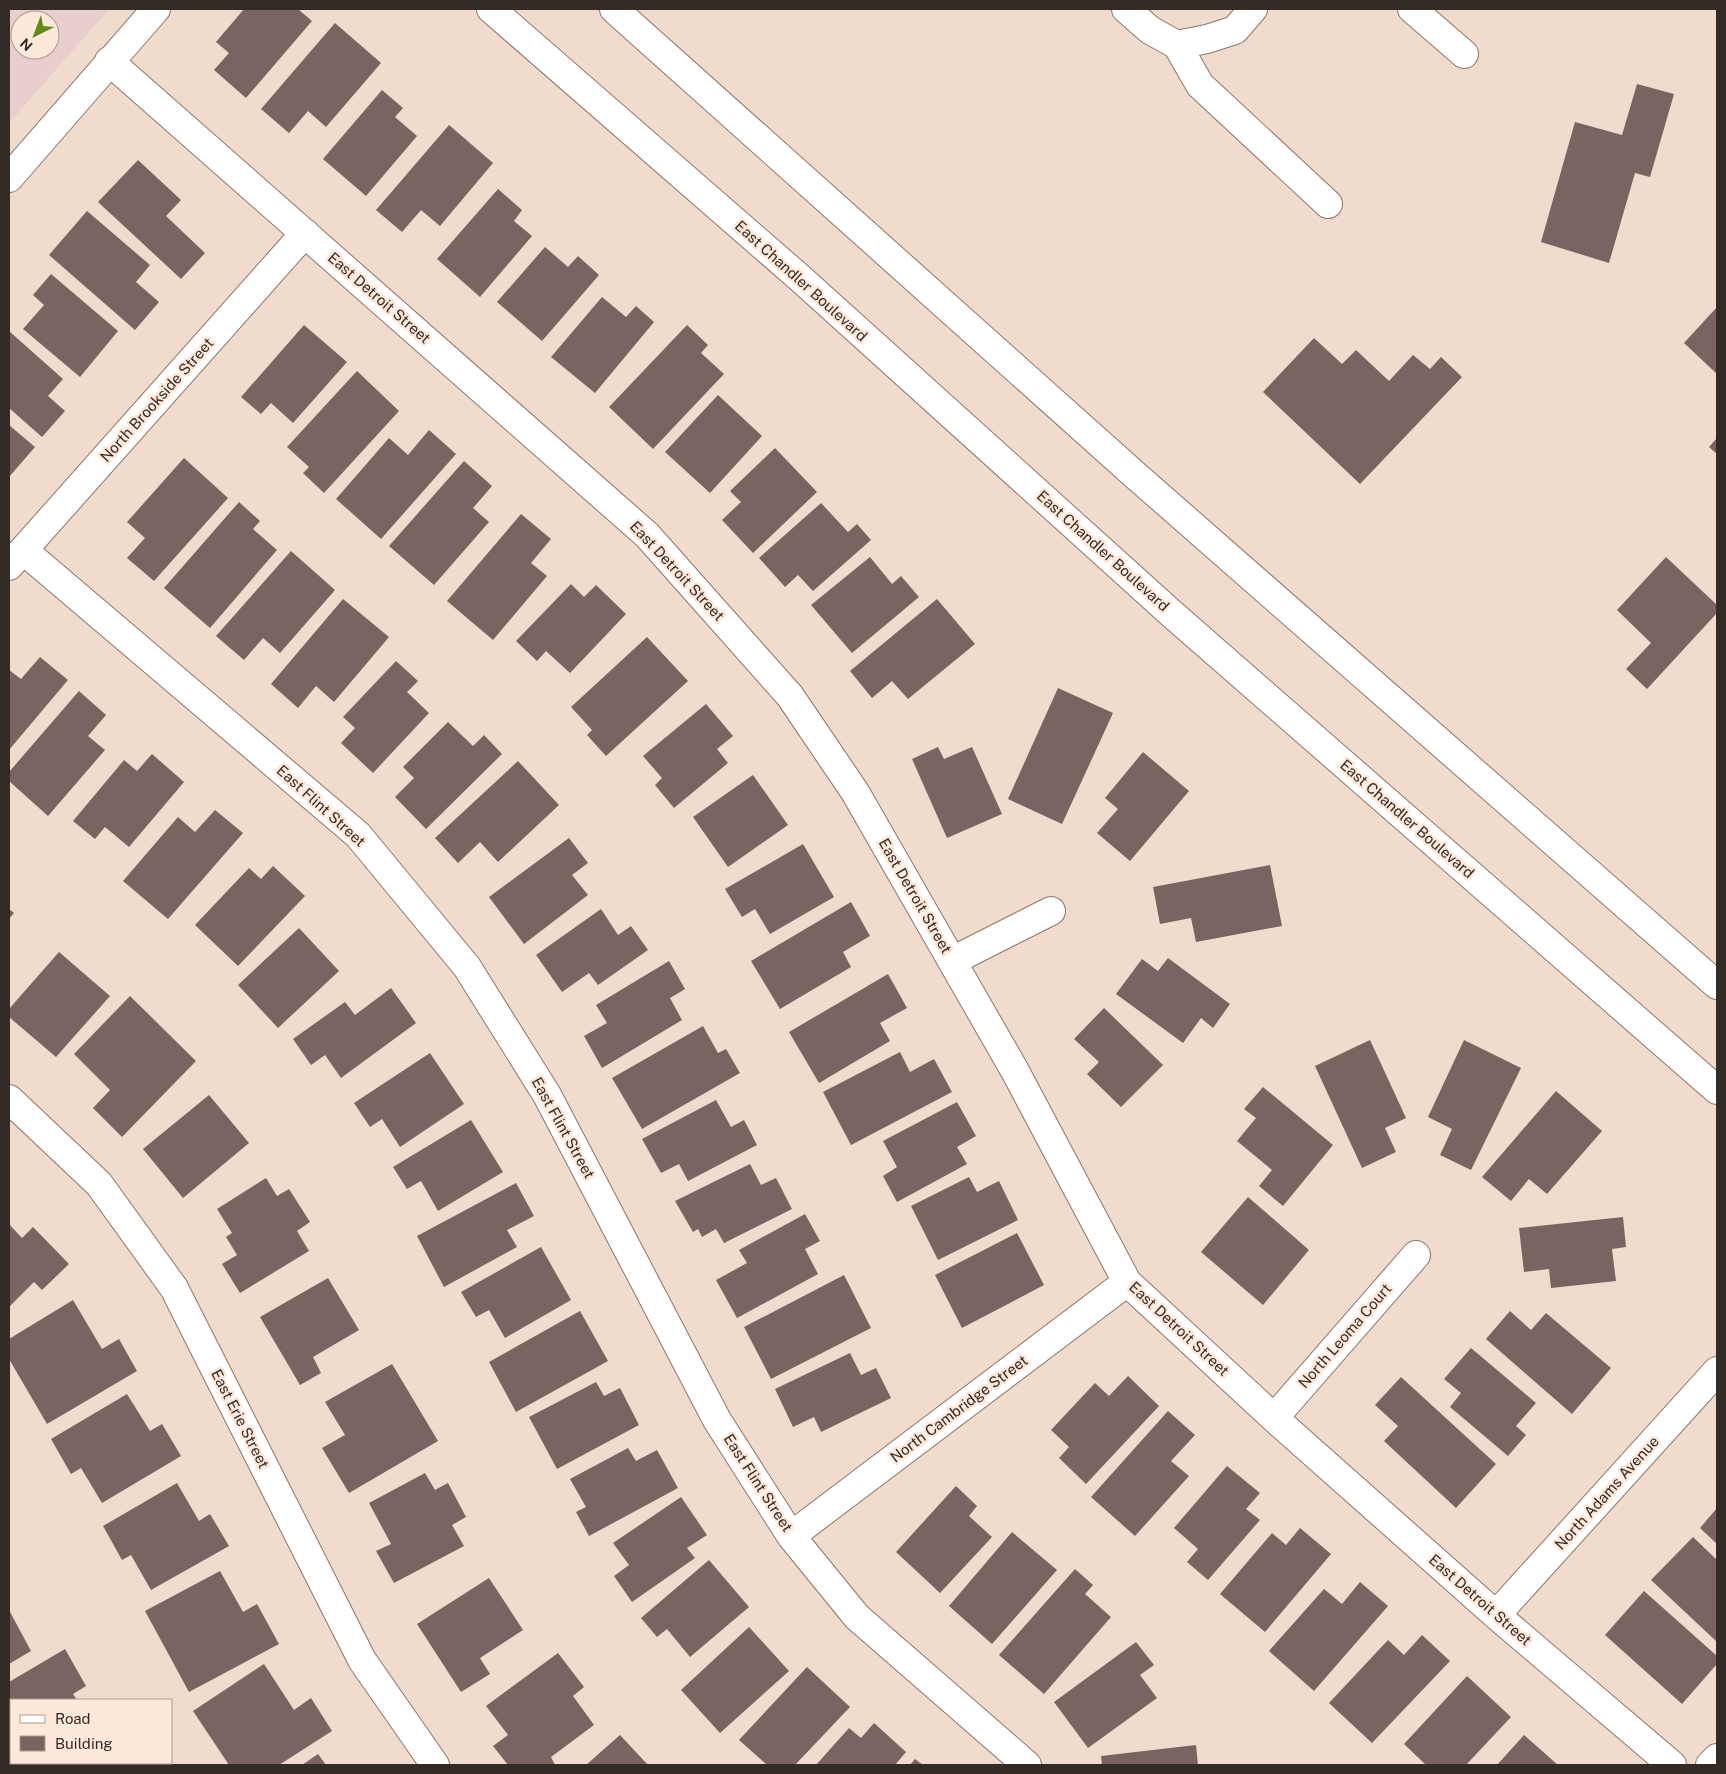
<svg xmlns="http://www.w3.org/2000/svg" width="1726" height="1774" font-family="'Public Sans',sans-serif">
<rect width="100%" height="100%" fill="#f0dbcc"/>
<path fill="#e9cecf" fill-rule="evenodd" d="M9,9H109L9,123ZM20,20H50V50H20Z"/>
<path fill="#7b6362" d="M244,9H298L312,21L246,98L214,70L229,53L216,42Z
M335,23L381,63L326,127L308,111L289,133L261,109Z
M1637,84L1674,94L1650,177L1635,173L1609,263L1541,242L1575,122L1622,135Z
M382,90L403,108L395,117L417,136L366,196L323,159Z
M449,125L493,163L440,226L421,210L402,232L376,210Z
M138,160L181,200L166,216L205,253L181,279L98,202Z
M498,189L522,210L514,221L532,236L480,297L437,259Z
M87,211L150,265L136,282L159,302L135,330L49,255Z
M545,247L568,267L578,256L599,275L542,341L497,302Z
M51,274L118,331L80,377L23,329L44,305L33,295Z
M602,297L626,317L636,306L654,322L595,393L551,357Z
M1717,307V374L1684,343Z
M304,325L347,362L293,423L271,403L261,414L241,397Z
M687,325L708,345L701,353L724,374L653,449L609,407Z
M9,331L63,379L48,396L65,411L42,437L9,408Z
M1314,338L1342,364L1356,350L1389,381L1413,355L1430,369L1441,357L1462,377L1360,484L1263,392Z
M357,371L399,411L324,493L303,473L309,467L287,447Z
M718,395L762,436L710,493L665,452Z
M9,425L35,447L9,477Z
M429,430L456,454L381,539L336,499L389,438L408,455Z
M1717,438V454L1709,447Z
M775,448L817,492L753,553L722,520L741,502L730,491Z
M184,458L228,498L154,581L127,558L145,538L127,522Z
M464,461L492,486L473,508L489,522L434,585L389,546Z
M239,502L260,521L253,529L277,550L210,628L164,588Z
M821,503L848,532L857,524L871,540L813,591L798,575L785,587L759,558Z
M521,514L551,539L531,563L547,576L493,640L447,601Z
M291,551L335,590L280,653L263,638L244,660L216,636Z
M870,557L892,584L901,576L919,597L852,653L811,605Z
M1666,557L1717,605V613L1647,689L1626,669L1651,643L1617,610Z
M571,584L584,597L596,585L626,614L570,673L546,651L537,661L516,641Z
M343,599L389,637L334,702L316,686L298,708L271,684Z
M937,599L975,644L908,699L892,681L872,698L850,671Z
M647,637L688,681L606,756L587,735L592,730L571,707Z
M40,657L68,680L9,750V670L21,679Z
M396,661L418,681L407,692L429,713L373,773L341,743L355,728L343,717Z
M1058,688L1113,713L1062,824L1008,799Z
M79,691L106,715L88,736L105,750L48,816L9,781V772Z
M706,704L733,736L717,749L728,763L674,808L655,785L662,778L643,756Z
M448,722L473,746L484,735L502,754L426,829L395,797L414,778L403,767Z
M938,747L944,759L972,747L1002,814L947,838L912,759Z
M1143,752L1189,791L1130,861L1097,833L1118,809L1105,798Z
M152,754L184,782L129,847L105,827L95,839L73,821L124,760L137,771Z
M518,761L559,805L498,862L480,842L458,863L435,838Z
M753,775L788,825L728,867L693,817Z
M215,810L243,833L168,919L123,881L178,817L195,832Z
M569,838L588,863L572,875L588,895L524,944L489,897Z
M803,844L834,897L770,934L755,909L742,917L725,889Z
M1270,865L1282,926L1196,942L1191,918L1160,924L1153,887Z
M273,866L305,896L238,966L195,925L249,868L261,879Z
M851,902L870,936L843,952L851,967L780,1009L751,961Z
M9,909L14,913L9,919Z
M601,909L618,935L631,926L648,950L598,985L589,973L562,992L536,955Z
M299,928L339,971L278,1028L238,985Z
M59,952L110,996L56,1057L9,1017V1009Z
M1168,958L1230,1004L1213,1028L1201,1018L1183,1043L1116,994L1142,959L1158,971Z
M669,961L685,989L670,998L682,1020L602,1068L584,1036L607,1023L596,1005Z
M888,974L907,1008L880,1023L890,1041L819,1083L789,1032Z
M391,988L416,1023L341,1078L325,1055L311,1065L293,1039L345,1002L355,1015Z
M130,996L196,1061L122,1137L93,1108L110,1090L74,1054Z
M1104,1008L1163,1065L1121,1107L1087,1074L1099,1062L1074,1039Z
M703,1026L718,1053L726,1049L740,1073L642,1129L612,1078Z
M1370,1040L1406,1118L1385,1128L1396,1152L1362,1168L1315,1066Z
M1464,1040L1521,1068L1471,1170L1440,1155L1452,1129L1428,1117Z
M900,1052L910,1072L934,1059L952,1092L851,1145L823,1092Z
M430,1053L464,1104L400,1147L382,1119L370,1127L354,1103Z
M1263,1087L1333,1145L1283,1206L1259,1186L1272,1170L1237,1141L1256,1118L1244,1109Z
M1556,1091L1602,1131L1547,1194L1529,1179L1511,1201L1482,1177Z
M209,1095L249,1143L183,1198L143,1149Z
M716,1100L731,1127L744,1120L757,1145L688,1181L679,1164L661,1173L642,1139Z
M957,1102L976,1136L957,1147L967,1164L897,1202L883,1176L897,1167L883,1141Z
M471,1120L503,1172L438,1211L421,1181L407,1189L393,1167Z
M750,1164L761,1185L776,1178L792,1209L724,1243L716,1229L702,1237L698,1229L693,1232L675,1201Z
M969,1177L977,1192L999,1181L1018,1220L938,1260L911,1206Z
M266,1178L277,1196L289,1189L310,1222L297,1231L309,1251L240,1293L222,1264L237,1255L226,1237L232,1233L217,1209Z
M516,1183L534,1216L507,1230L517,1247L444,1287L417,1236Z
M1248,1197L1309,1250L1263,1305L1201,1252Z
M805,1214L820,1241L805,1249L818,1274L737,1318L716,1280L747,1263L739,1250Z
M1623,1217L1626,1247L1612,1249L1616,1281L1551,1288L1549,1269L1524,1272L1519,1228Z
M9,1224L22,1238L33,1227L69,1264L42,1290L34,1282L9,1307Z
M1017,1233L1044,1285L962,1328L935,1275Z
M541,1247L571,1300L505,1338L489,1310L476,1317L461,1292Z
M844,1275L871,1328L771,1379L744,1327Z
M328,1278L359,1330L313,1357L321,1373L300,1385L260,1317Z
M73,1300L102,1349L119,1339L137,1371L47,1424L9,1359V1339Z
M580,1311L608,1361L516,1412L489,1362Z
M1510,1311L1531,1330L1546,1313L1611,1368L1572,1414L1486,1339Z
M1471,1348L1536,1403L1516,1426L1526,1435L1508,1456L1450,1407L1461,1393L1444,1379Z
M850,1353L861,1375L876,1368L891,1398L821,1432L814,1417L793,1427L775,1389Z
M392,1364L438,1441L349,1493L322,1448L345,1435L325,1402Z
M1128,1376L1159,1406L1086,1484L1059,1458L1069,1447L1051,1430L1095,1383L1109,1396Z
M1401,1377L1496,1464L1456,1508L1384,1441L1398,1426L1375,1405Z
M596,1382L604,1396L620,1388L639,1425L557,1469L529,1417Z
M127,1394L150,1431L162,1424L181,1456L102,1503L81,1468L71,1474L51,1439Z
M1168,1411L1195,1435L1171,1461L1189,1476L1135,1536L1091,1497Z
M628,1448L636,1461L657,1450L678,1488L589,1536L576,1512L586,1507L570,1479Z
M1227,1466L1260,1493L1246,1509L1260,1520L1208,1580L1187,1562L1198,1549L1174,1528Z
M425,1473L435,1490L448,1483L466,1517L452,1525L464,1546L394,1583L376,1551L391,1544L369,1503Z
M177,1483L199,1521L210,1514L229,1546L151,1590L131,1555L122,1560L103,1526Z
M956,1486L977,1506L969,1516L992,1537L940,1593L896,1552Z
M681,1497L707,1535L687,1548L695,1558L632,1602L614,1576L629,1565L613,1543Z
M1717,1508V1544L1700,1528Z
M1300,1528L1331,1554L1265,1632L1220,1594L1272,1533L1286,1545Z
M1012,1532L1057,1570L992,1644L949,1606Z
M1693,1537L1717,1560V1642L1651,1580Z
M709,1560L749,1607L690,1657L667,1629L657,1637L641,1618Z
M1075,1569L1093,1585L1085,1594L1111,1617L1044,1694L999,1655Z
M220,1571L243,1612L257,1604L279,1644L189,1692L145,1611Z
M489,1578L523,1630L480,1658L490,1674L461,1692L417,1624Z
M1360,1582L1388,1606L1314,1691L1269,1651L1324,1589L1342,1604Z
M1644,1591L1717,1656V1664L1682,1704L1605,1635Z
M9,1610L31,1651L9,1664Z
M749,1627L789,1671L720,1733L681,1690Z
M1422,1635L1450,1661L1372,1743L1329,1703L1388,1640L1404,1655Z
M1136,1642L1154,1665L1140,1675L1157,1698L1088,1748L1054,1702Z
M65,1649L86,1686L73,1694L77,1700H11V1763H26L22,1765H9V1682Z
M558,1653L584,1687L573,1696L594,1725L551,1757L555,1765H508L493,1746L508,1735L486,1706Z
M264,1664L294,1710L311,1698L332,1731L279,1765H229L193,1711Z
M807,1667L850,1707L795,1765H767L739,1740Z
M1467,1676L1511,1717L1466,1765H1426L1404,1744Z
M874,1723L906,1752L895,1765H816L849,1728L861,1738Z
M620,1735L648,1765H586Z
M1524,1735L1558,1765H1497Z
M1196,1745L1198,1765H1102L1101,1756Z
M318,1754L326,1765H302Z
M915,1759L923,1765H910Z
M48,1763H97L98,1764L106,1763L107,1765H43Z"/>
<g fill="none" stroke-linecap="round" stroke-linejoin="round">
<g stroke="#8a776a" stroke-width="30">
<path id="minor" d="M1126,9L1150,30L1177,45L1207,39L1235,30L1253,9
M1412,9L1464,54
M1177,45L1200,85L1328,204
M109,61L647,535L790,696L855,792L1015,1071L1127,1282L1274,1418L1496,1615L1672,1765
M9,178L156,9
M23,550L358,835L467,967L547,1095L717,1420L791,1536L857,1617L1027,1765
M9,566L305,233
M952,961L1051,911
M9,1099L99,1184L174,1288L362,1660L435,1765
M1274,1418L1416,1255
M791,1536L1127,1282
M1496,1615L1717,1371
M1710,1765L1717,1758"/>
</g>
<g stroke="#8a776a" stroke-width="30">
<path id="major" d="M491,9L801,279L1172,614L1717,1090
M614,9L1135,475L1717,985"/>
</g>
<use href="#minor" stroke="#fff" stroke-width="28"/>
<use href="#major" stroke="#fff" stroke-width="28"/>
</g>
<g text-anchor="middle" stroke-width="5" stroke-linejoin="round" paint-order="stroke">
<g font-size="15" fill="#332b25" stroke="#fee8d9">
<text transform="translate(801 281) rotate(42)" y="5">East Chandler Boulevard</text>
<text transform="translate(379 298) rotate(41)" y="5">East Detroit Street</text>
<text transform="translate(157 400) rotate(-48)" y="5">North Brookside Street</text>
<text transform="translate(1103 551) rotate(42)" y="5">East Chandler Boulevard</text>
<text transform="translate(677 571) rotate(47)" y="5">East Detroit Street</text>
<text transform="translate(321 806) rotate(42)" y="5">East Flint Street</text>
<text transform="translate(1407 819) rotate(41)" y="5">East Chandler Boulevard</text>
<text transform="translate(915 896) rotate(60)" y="5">East Detroit Street</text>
<text transform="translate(563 1128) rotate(61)" y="5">East Flint Street</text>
<text transform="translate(1179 1329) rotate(43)" y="5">East Detroit Street</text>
<text transform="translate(1345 1336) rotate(-49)" y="5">North Leoma Court</text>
<text transform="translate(959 1409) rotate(-37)" y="5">North Cambridge Street</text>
<text transform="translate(240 1419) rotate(63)" y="5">East Erie Street</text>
<text transform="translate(758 1483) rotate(57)" y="5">East Flint Street</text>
<text transform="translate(1607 1493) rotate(-48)" y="5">North Adams Avenue</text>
<text transform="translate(1480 1600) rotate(41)" y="5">East Detroit Street</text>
</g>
</g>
<rect width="1726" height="1774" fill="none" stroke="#332b25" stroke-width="20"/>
<rect x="10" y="1699" width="162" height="65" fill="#fee8d9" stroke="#ad9c91"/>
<rect x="20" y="1715" width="25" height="8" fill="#ffffff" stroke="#ad9c91"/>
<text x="55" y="1724" font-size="15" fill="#332b25">Road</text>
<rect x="20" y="1736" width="25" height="15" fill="#7b6362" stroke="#ad9c91"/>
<text x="55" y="1749" font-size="15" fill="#332b25">Building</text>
<g transform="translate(35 35) rotate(222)"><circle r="24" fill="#fee8d9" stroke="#ad9c91"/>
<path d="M0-4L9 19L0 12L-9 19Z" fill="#608b1b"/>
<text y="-8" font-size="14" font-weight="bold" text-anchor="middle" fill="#332b25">N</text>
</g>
</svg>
